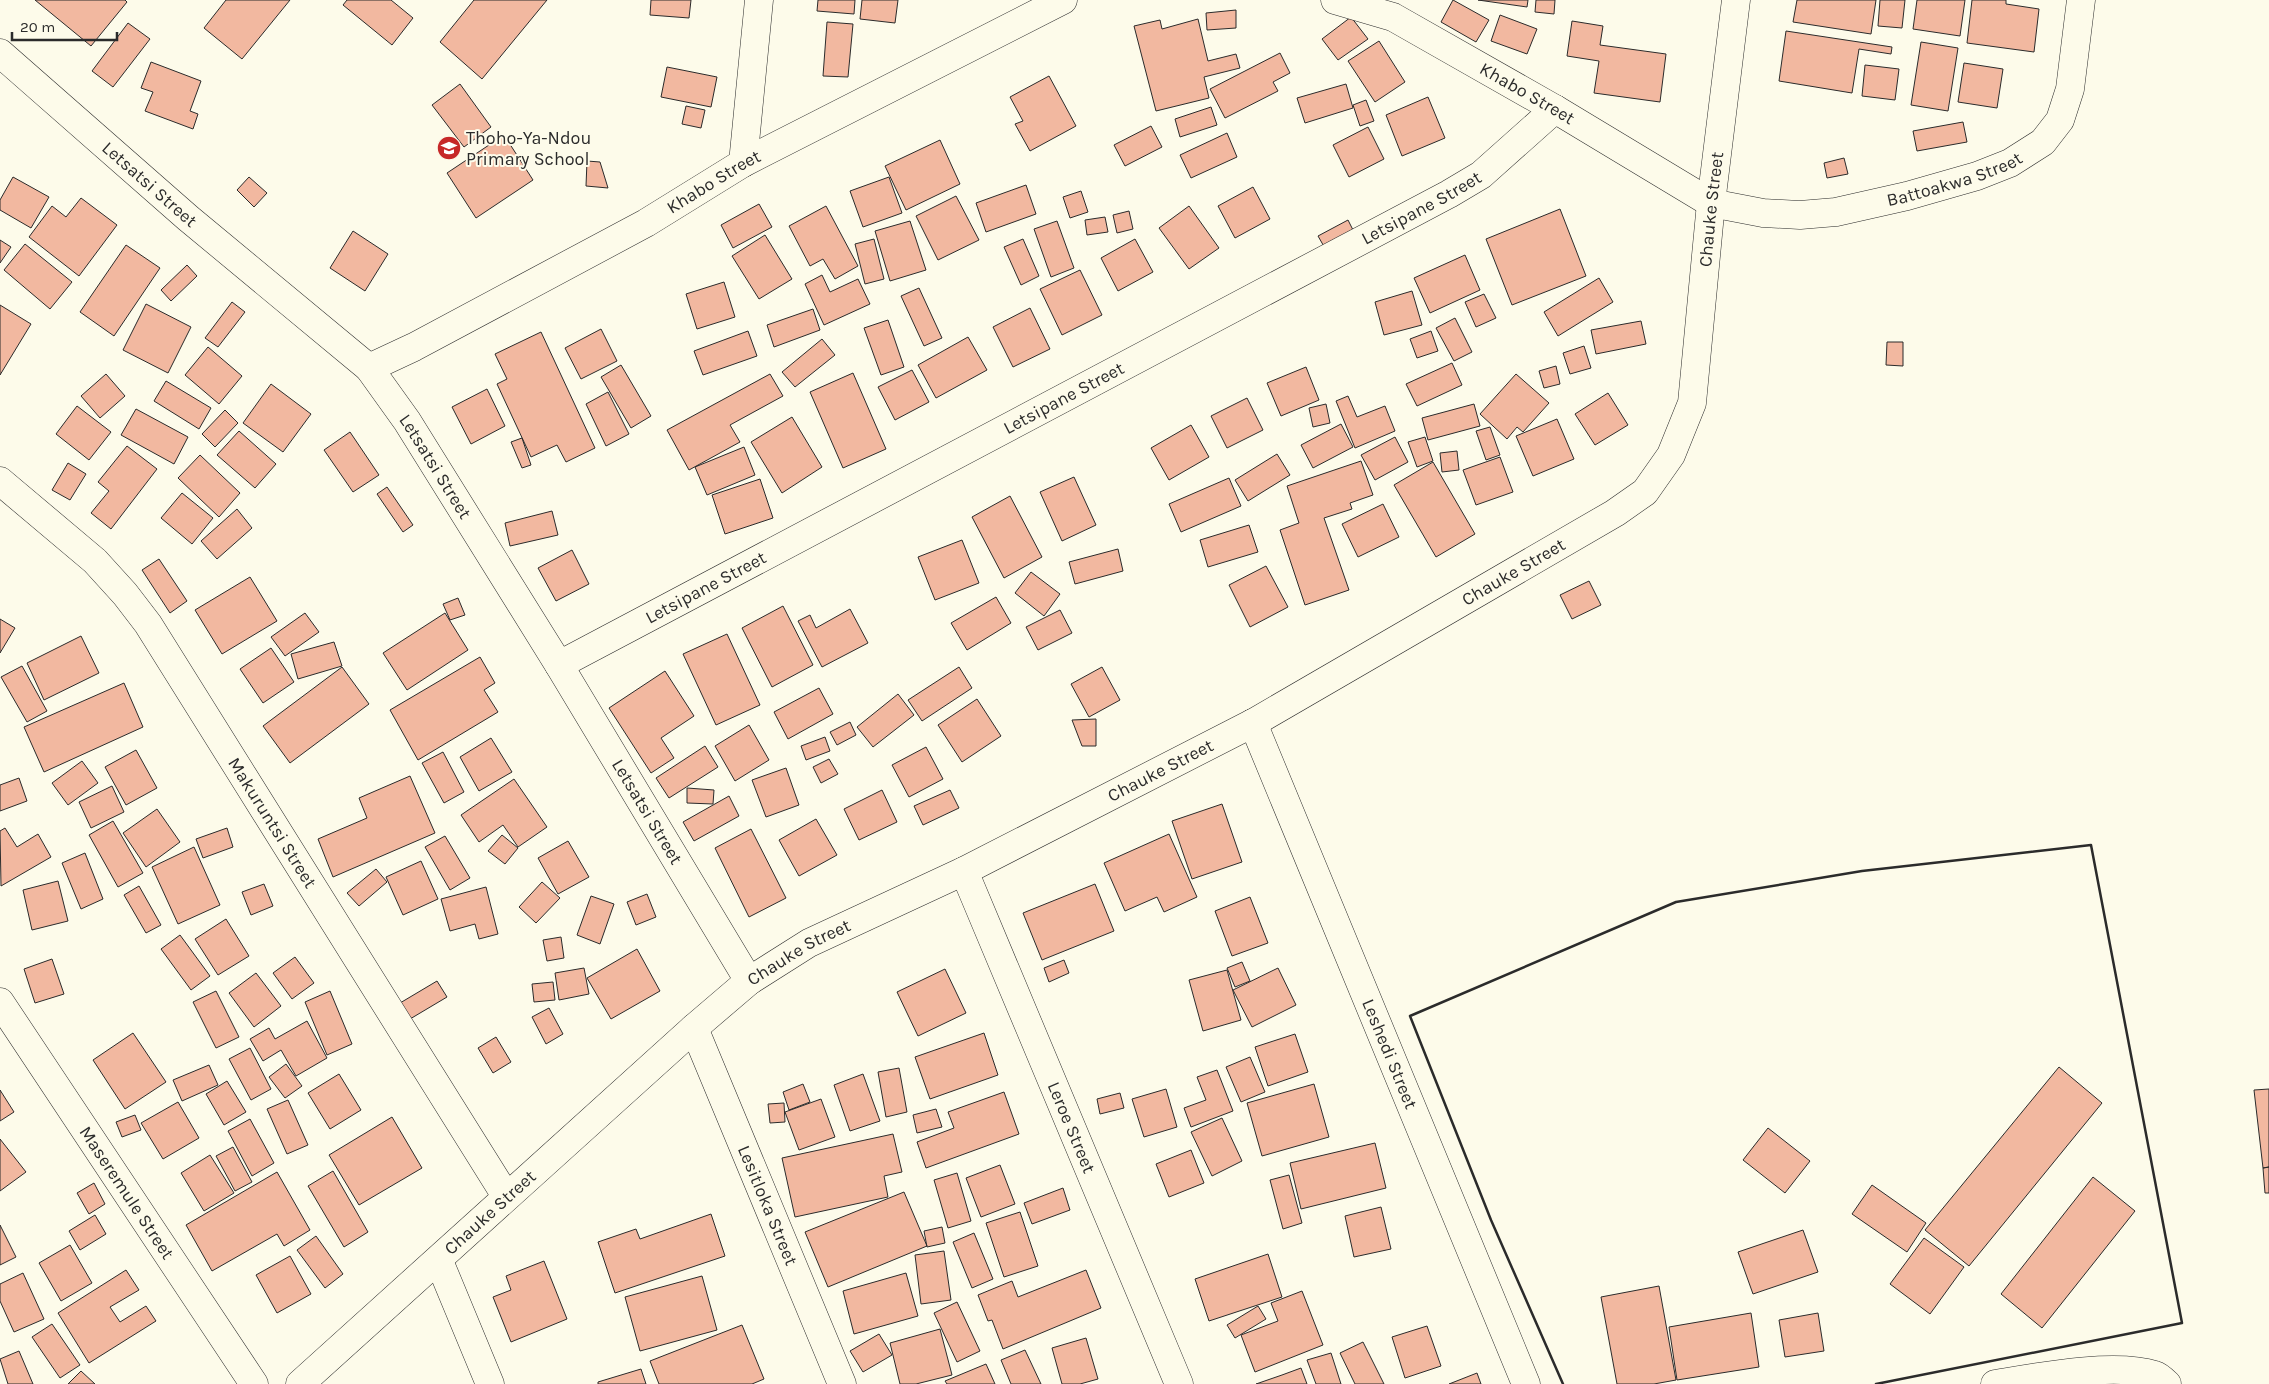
<svg xmlns="http://www.w3.org/2000/svg" width="2269" height="1384" font-family="Karla,sans-serif">
<rect width="100%" height="100%" fill="#fdfbea"/>
<path fill="#f2b8a0" stroke="#2b2b2b" d="M35,0H125L127,2L91,46Z
M226,0H290L242,59L204,28Z
M347,0H391L413,18L392,45L343,5Z
M474,0H547L482,79L440,42Z
M651,0H691L689,18L650,15Z
M818,0H855L854,14L817,11Z
M862,0H898L895,23L860,19Z
M1453,0L1489,20L1476,42L1441,22Z
M1478,0H1528L1527,7Z
M1536,0H1555L1554,14L1535,12Z
M1797,0H1876L1871,34L1793,22Z
M1880,0H1905L1902,28L1878,26Z
M1917,0H1965L1960,36L1913,29Z
M1972,0H2006V4L2039,9L2034,52L1967,43Z
M1236,10V28L1207,30L1206,13Z
M1500,15L1537,29L1527,54L1491,41Z
M1351,17L1368,39L1338,60L1322,39Z
M1198,19L1208,61L1236,54L1240,68L1204,77L1209,98L1156,111L1134,26L1160,20L1162,29Z
M1572,21L1603,26L1600,45L1666,54L1660,102L1594,93L1599,61L1567,56Z
M827,22L853,24L848,77L823,76Z
M128,23L150,39L113,87L92,71Z
M1786,31L1892,47L1891,54L1859,49L1852,93L1779,81Z
M1379,41L1405,82L1375,102L1348,61Z
M1921,42L1958,48L1948,111L1911,105Z
M1280,53L1290,73L1273,82L1278,91L1225,118L1210,89Z
M151,62L201,81L190,111L198,114L193,129L145,111L153,92L141,88Z
M1964,63L2003,69L1997,108L1958,102Z
M1865,65L1899,69L1895,100L1862,96Z
M667,67L717,77L711,107L661,97Z
M1049,76L1076,126L1030,151L1015,124L1023,121L1010,97Z
M460,84L491,127L464,147L432,105Z
M1346,84L1353,108L1305,123L1297,98Z
M1428,97L1445,138L1402,156L1386,115Z
M1366,100L1374,121L1360,126L1353,105Z
M686,106L705,110L701,128L682,124Z
M1211,107L1217,125L1180,137L1175,119Z
M1963,122L1967,142L1917,151L1913,131Z
M1151,126L1162,147L1125,166L1114,145Z
M1368,127L1384,159L1349,177L1333,145Z
M1227,133L1237,157L1191,178L1180,155Z
M504,135L533,180L476,218L447,173Z
M940,140L960,184L906,210L885,166Z
M1844,158L1848,174L1827,178L1824,163Z
M587,161L600,162L608,188L586,186Z
M13,177L49,197L31,228L0,210V200Z
M249,177L267,193L254,207L237,190Z
M889,177L902,213L863,227L850,191Z
M1026,185L1036,214L986,232L976,203Z
M1253,187L1270,219L1235,238L1218,206Z
M1081,191L1088,212L1070,218L1063,197Z
M956,196L979,240L938,260L916,216Z
M81,198L117,225L79,276L29,237L52,206L66,217Z
M759,204L772,227L733,248L721,225Z
M826,206L858,266L835,279L823,259L810,266L789,226Z
M1189,206L1219,248L1189,269L1159,228Z
M1560,209L1586,276L1512,305L1486,239Z
M1129,211L1133,229L1117,233L1113,215Z
M1105,217L1108,232L1087,235L1085,220Z
M1348,220L1355,234L1326,250L1318,236Z
M910,221L926,270L890,281L875,231Z
M1057,221L1074,268L1051,277L1034,229Z
M353,231L388,254L365,291L330,268Z
M765,235L792,279L759,299L732,256Z
M874,239L884,279L865,284L855,244Z
M1023,239L1039,276L1021,285L1004,247Z
M1135,239L1153,272L1118,291L1101,258Z
M0,240L11,247L0,263Z
M25,244L72,282L50,309L4,270Z
M126,245L160,268L114,336L80,312Z
M1465,255L1480,290L1430,313L1414,278Z
M187,265L197,276L171,301L161,290Z
M1080,270L1102,315L1062,335L1040,289Z
M822,275L830,292L858,279L870,304L824,325L805,284Z
M1599,278L1613,302L1558,336L1544,312Z
M724,282L735,317L697,329L686,294Z
M919,288L942,338L924,346L901,296Z
M1412,291L1422,325L1384,335L1375,302Z
M1484,294L1496,318L1476,327L1465,302Z
M232,302L245,312L218,347L205,338Z
M146,304L191,327L168,373L123,350Z
M0,305L31,324L0,375Z
M1030,308L1050,349L1013,367L993,327Z
M813,309L820,330L774,347L767,325Z
M1455,318L1472,352L1454,361L1436,328Z
M888,320L904,367L881,375L864,328Z
M1641,321L1646,344L1596,354L1591,330Z
M601,329L617,361L581,379L565,348Z
M748,331L757,356L703,375L694,351Z
M1431,331L1438,351L1417,358L1410,339Z
M541,332L595,448L566,462L557,445L531,457L497,384L507,379L495,354Z
M968,337L987,370L936,398L918,365Z
M822,339L835,355L795,387L782,372Z
M1887,342H1903V366L1886,365Z
M1584,346L1591,368L1570,374L1563,353Z
M208,347L242,376L219,404L185,375Z
M1452,363L1462,385L1417,406L1406,384Z
M621,365L651,416L631,428L601,377Z
M1556,366L1560,384L1544,388L1539,371Z
M1306,367L1319,400L1281,416L1267,383Z
M912,370L929,402L895,420L878,387Z
M853,373L886,449L843,468L810,392Z
M106,374L125,396L100,418L81,396Z
M770,374L783,396L730,425L740,442L689,470L667,430Z
M1516,374L1549,403L1523,432L1517,427L1507,439L1480,414Z
M166,381L211,408L199,429L154,401Z
M271,384L311,414L283,452L243,423Z
M487,389L505,426L471,444L452,407Z
M608,392L629,434L606,446L586,404Z
M1608,393L1628,425L1595,445L1575,414Z
M1348,396L1357,417L1385,406L1395,431L1355,448L1336,401Z
M1247,398L1263,430L1227,448L1211,416Z
M1326,404L1330,423L1313,427L1309,408Z
M1474,404L1480,426L1428,440L1422,418Z
M77,406L111,432L89,460L56,434Z
M136,409L188,437L174,464L121,435Z
M225,410L238,423L215,447L202,434Z
M792,417L822,467L782,493L751,442Z
M1557,419L1574,459L1533,476L1516,436Z
M1341,424L1353,447L1313,468L1301,445Z
M1191,425L1209,457L1169,480L1151,448Z
M1490,427L1500,455L1486,460L1476,431Z
M239,431L276,464L255,488L217,455Z
M350,432L379,475L353,492L324,450Z
M1395,437L1408,462L1375,480L1361,455Z
M1425,437L1433,461L1417,467L1408,442Z
M522,438L531,465L522,468L511,442Z
M127,446L157,469L111,529L91,513L109,491L98,482Z
M744,447L755,475L707,495L695,467Z
M1457,451L1459,470L1442,472L1440,453Z
M1277,454L1290,475L1248,501L1235,480Z
M200,455L240,493L219,517L178,478Z
M1500,457L1513,492L1476,505L1463,470Z
M1361,461L1373,495L1350,503L1352,509L1324,518L1349,590L1305,605L1280,530L1299,523L1287,486Z
M1433,462L1475,534L1436,557L1394,485Z
M68,463L86,474L70,500L52,490Z
M1074,477L1096,525L1062,541L1040,492Z
M1229,478L1241,506L1181,532L1169,504Z
M760,479L773,518L725,534L712,495Z
M387,487L413,525L403,532L377,494Z
M182,493L213,518L192,544L161,518Z
M1010,496L1042,557L1004,578L972,517Z
M1383,504L1399,537L1358,557L1342,524Z
M237,509L252,528L217,559L201,541Z
M552,511L558,535L510,546L505,523Z
M1249,525L1258,552L1208,567L1200,540Z
M962,540L979,583L935,600L918,557Z
M1118,549L1123,571L1075,584L1069,562Z
M572,550L589,584L556,601L538,568Z
M159,559L187,601L170,613L142,570Z
M1266,566L1288,607L1250,627L1229,585Z
M1031,572L1060,594L1044,616L1015,593Z
M250,577L277,621L222,654L195,610Z
M1589,581L1601,605L1572,619L1560,595Z
M996,597L1011,623L967,650L951,623Z
M458,598L465,615L450,620L443,604Z
M783,606L813,665L772,687L742,628Z
M850,609L868,643L822,667L798,621L810,615L816,628Z
M1060,610L1072,633L1038,650L1026,627Z
M305,613L319,632L285,656L271,637Z
M445,613L468,650L407,690L383,653Z
M0,619L15,628L0,653Z
M727,634L760,705L716,725L683,654Z
M81,636L99,673L44,700L27,663Z
M334,642L342,666L298,679L291,654Z
M271,648L294,682L263,703L240,669Z
M480,657L495,683L484,690L498,712L418,760L390,710Z
M22,666L47,711L27,722L1,677Z
M342,667L369,704L290,763L263,726Z
M959,667L972,688L922,721L908,700Z
M1102,667L1120,700L1089,717L1071,684Z
M665,671L694,716L661,738L674,758L651,773L609,708Z
M124,683L143,727L44,772L24,727Z
M819,688L833,714L788,739L774,712Z
M898,694L914,715L873,747L857,727Z
M977,699L1001,736L962,762L938,725Z
M1096,719V746H1082L1072,720Z
M850,722L856,735L837,745L830,732Z
M749,725L769,760L735,781L715,746Z
M825,737L830,751L806,760L801,746Z
M491,738L512,772L479,791L460,757Z
M705,746L718,767L669,798L656,778Z
M926,747L943,779L909,797L892,765Z
M136,750L157,788L126,805L105,767Z
M443,752L464,792L444,803L422,763Z
M829,759L838,774L821,783L813,767Z
M82,761L98,783L68,805L52,783Z
M786,768L799,805L766,817L752,780Z
M410,776L435,833L333,877L318,839L367,818L359,798Z
M19,778L27,801L0,811V785Z
M514,779L547,827L518,847L503,825L479,842L461,815Z
M112,786L124,812L91,828L79,802Z
M687,788L714,790L713,804L687,803Z
M882,790L897,822L859,840L844,809Z
M950,790L959,808L923,825L914,806Z
M729,796L739,816L694,841L683,822Z
M1222,804L1242,862L1192,879L1172,821Z
M157,809L180,842L146,867L123,833Z
M816,819L837,855L799,876L779,840Z
M113,821L143,873L118,887L89,835Z
M5,828L17,847L38,834L51,857L1,886L0,831Z
M227,828L233,847L203,858L196,839Z
M751,829L786,898L749,917L715,848Z
M1169,834L1197,897L1164,912L1157,897L1125,911L1104,863Z
M502,835L518,848L505,864L488,851Z
M445,836L470,878L450,890L425,847Z
M568,841L589,877L558,894L538,858Z
M194,847L220,905L178,924L152,867Z
M85,853L103,899L81,909L62,863Z
M421,861L438,899L403,915L386,877Z
M376,869L387,882L359,906L347,893Z
M58,881L68,921L32,930L23,890Z
M542,882L560,898L536,923L519,907Z
M264,884L273,906L251,915L242,892Z
M1095,884L1114,931L1042,960L1023,913Z
M139,886L161,925L146,933L124,895Z
M486,887L498,934L479,939L475,924L450,931L441,899Z
M647,894L656,917L636,925L627,902Z
M591,896L614,904L600,944L577,935Z
M1250,897L1268,943L1232,956L1215,911Z
M226,919L249,956L218,975L195,939Z
M180,935L210,976L191,990L161,949Z
M561,937L564,958L547,961L543,940Z
M637,949L660,991L611,1019L587,978Z
M295,957L314,983L292,999L273,973Z
M52,959L64,994L35,1003L24,969Z
M1064,960L1069,973L1049,982L1044,968Z
M1242,962L1250,981L1235,987L1227,968Z
M584,968L589,994L559,1000L555,973Z
M1278,968L1296,1005L1252,1027L1233,990Z
M945,969L966,1013L918,1036L897,992Z
M1227,970L1241,1020L1203,1031L1189,980Z
M256,973L281,1006L254,1027L229,993Z
M437,981L447,997L405,1022L395,1006Z
M553,982L555,1000L534,1002L532,984Z
M216,991L239,1037L216,1048L193,1002Z
M330,991L352,1044L327,1055L305,1002Z
M549,1008L563,1034L546,1044L532,1017Z
M307,1021L327,1058L296,1076L281,1050L263,1061L250,1039L269,1028L275,1039Z
M133,1033L166,1082L125,1109L93,1060Z
M984,1033L998,1075L930,1099L915,1057Z
M1295,1034L1308,1072L1268,1086L1255,1047Z
M496,1037L511,1062L493,1073L478,1048Z
M250,1048L271,1089L251,1100L229,1059Z
M1250,1057L1265,1092L1241,1102L1226,1067Z
M286,1064L302,1086L285,1098L269,1077Z
M209,1065L218,1085L182,1101L173,1080Z
M2059,1067L2102,1103L1969,1266L1925,1230Z
M899,1068L907,1112L886,1117L878,1072Z
M1217,1070L1233,1111L1191,1127L1184,1108L1206,1100L1197,1077Z
M339,1074L361,1110L330,1129L308,1093Z
M863,1074L880,1121L850,1131L834,1085Z
M227,1081L246,1112L224,1125L206,1094Z
M803,1084L810,1102L789,1110L783,1092Z
M1314,1084L1329,1137L1262,1156L1247,1103Z
M1166,1089L1177,1127L1144,1137L1132,1099Z
M2269,1089V1167L2263,1168L2254,1090Z
M0,1090L14,1112L0,1121Z
M1004,1092L1019,1134L926,1168L917,1142L954,1128L948,1112Z
M1120,1093L1124,1108L1100,1114L1097,1099Z
M821,1099L835,1137L799,1150L785,1112Z
M288,1100L308,1145L287,1154L267,1109Z
M178,1102L199,1138L163,1159L141,1123Z
M784,1103L785,1122L770,1123L768,1104Z
M936,1109L942,1127L917,1133L913,1115Z
M135,1115L141,1130L122,1137L116,1122Z
M392,1117L422,1168L359,1205L329,1155Z
M1222,1118L1242,1161L1212,1176L1191,1132Z
M250,1119L274,1163L252,1176L228,1131Z
M1768,1128L1810,1161L1785,1193L1743,1160Z
M893,1134L902,1172L884,1176L888,1197L795,1217L782,1158Z
M0,1139L26,1172L0,1191Z
M1375,1143L1386,1188L1301,1209L1290,1163Z
M233,1147L252,1182L235,1191L216,1156Z
M1191,1150L1204,1183L1169,1197L1156,1164Z
M210,1155L234,1193L204,1211L181,1173Z
M1000,1165L1015,1204L981,1217L966,1178Z
M2269,1167V1193H2265L2263,1168Z
M333,1171L368,1232L344,1247L308,1186Z
M277,1172L310,1230L284,1246L277,1234L212,1271L186,1225Z
M957,1173L971,1221L948,1228L934,1180Z
M1289,1175L1302,1223L1283,1229L1270,1180Z
M2093,1177L2135,1211L2042,1328L2001,1294Z
M94,1183L105,1204L89,1214L77,1193Z
M1872,1185L1926,1223L1907,1252L1852,1214Z
M1063,1188L1070,1210L1032,1224L1024,1203Z
M904,1192L927,1246L828,1287L805,1232Z
M1381,1207L1391,1249L1354,1257L1345,1216Z
M1020,1212L1038,1266L1004,1277L986,1223Z
M711,1214L725,1256L615,1293L598,1242L636,1229L640,1239Z
M95,1215L106,1234L80,1250L69,1231Z
M0,1225L16,1257L0,1265Z
M942,1227L945,1243L927,1247L924,1231Z
M1803,1230L1818,1272L1753,1294L1738,1252Z
M974,1233L993,1279L972,1288L953,1242Z
M316,1236L343,1274L325,1288L297,1250Z
M1924,1238L1964,1267L1930,1314L1890,1284Z
M70,1245L92,1283L61,1301L39,1263Z
M944,1251L951,1300L921,1304L915,1255Z
M1268,1254L1282,1297L1209,1321L1195,1279Z
M290,1256L311,1294L277,1313L256,1275Z
M544,1261L567,1319L511,1342L493,1297L511,1290L506,1276Z
M126,1270L139,1290L110,1307L120,1322L146,1306L156,1321L89,1363L58,1313Z
M1086,1270L1101,1308L1003,1349L992,1320L988,1321L978,1295L1012,1281L1018,1297Z
M23,1273L44,1319L14,1332L0,1301V1284Z
M906,1273L918,1316L854,1334L843,1291Z
M702,1276L717,1330L640,1351L625,1297Z
M1659,1286L1676,1380L1654,1384H1617L1601,1297Z
M1302,1291L1323,1345L1255,1372L1241,1335L1278,1321L1271,1303Z
M957,1302L980,1351L957,1362L934,1313Z
M1258,1306L1266,1319L1235,1338L1227,1325Z
M1751,1313L1759,1367L1677,1380L1669,1327Z
M1818,1313L1824,1351L1785,1357L1779,1320Z
M52,1324L80,1365L60,1378L32,1337Z
M742,1325L764,1379L752,1384H659L650,1361Z
M1427,1326L1441,1366L1405,1378L1392,1337Z
M940,1329L952,1375L916,1384H900L890,1343Z
M879,1334L892,1355L863,1372L850,1351Z
M1086,1338L1098,1379L1080,1384H1062L1052,1348Z
M1363,1342L1384,1384H1355L1340,1353Z
M1025,1350L1041,1384H1011L1001,1360Z
M19,1351L33,1384H8L0,1359Z
M1331,1353L1341,1384H1316L1307,1360Z
M986,1364L995,1384H947L945,1381Z
M1301,1368L1307,1384H1256L1282,1375Z
M641,1369L646,1384H598V1382Z
M81,1371L95,1384H68Z
M1477,1373L1481,1384H1449Z"/>
<g fill="none" stroke-linecap="round" stroke-linejoin="round">
<g stroke="#2b2b2b" stroke-width="29">
<g id="minor">
<path id="s1" d="M1335,0L1393,17L1555,109L1711,203L1763,213L1800,215L1836,212L1907,196L1977,176L2010,163L2043,142L2060,120L2070,89L2081,0"/>
<path id="s2" d="M0,53L188,218L369,368L407,421L559,665L749,981"/>
<path d="M743,163L759,0"/>
<path id="s3" d="M369,368L414,347L646,223L743,163L1063,0"/>
<path id="s4" d="M0,481L95,561L125,594L148,624L506,1196"/>
<path id="s5" d="M559,665L1449,194L1481,175L1555,109"/>
<path id="s6" d="M1253,723L1526,1384"/>
<path id="s7" d="M964,871L1179,1384"/>
<path id="s8" d="M0,1002L254,1384"/>
<path id="s9" d="M694,1028L842,1384"/>
<path d="M439,1261L490,1384"/>
<path id="s10" d="M300,1384L694,1028L749,981L809,943L964,871L1253,723L1615,513L1645,492L1671,455L1692,403L1711,203L1736,0"/>
<path d="M1995,1384C2037,1377 2115,1362 2155,1375C2159,1376 2164,1381 2167,1384"/>
</g>
</g>
<use href="#minor" stroke="#fdfbea" stroke-width="28"/>
<path stroke="#2b2b2b" stroke-width="2.5" d="M1563,1384L1491,1220L1410,1016L1676,902L1862,871L2091,845L2182,1323L1876,1384"/>
</g>
<defs>
<g id="school-disc" transform="scale(1.25)"><circle r="9.5" fill="#c62828" stroke="#fdfbea"/><path d="M0-5L7-2L0 1L-7-2ZM-4 1L0 2.5L4 1V4Q0 6-4 4Z" fill="#fff"/></g>
</defs>
<g fill-rule="evenodd">
<use href="#school-disc" x="449" y="148"/>
</g>
<g text-anchor="middle" stroke-width="4" stroke-linejoin="round" paint-order="stroke">
<g font-size="18" fill="#2b2b2b" stroke="#fdfbea">
<text dy="6" stroke="none"><textPath href="#s1" startOffset="215">Khabo Street</textPath></text>
<text dy="6" stroke="none"><textPath href="#s1" startOffset="678">Battoakwa Street</textPath></text>
<text dy="6" stroke="none"><textPath href="#s3" startOffset="392">Khabo Street</textPath></text>
<text dy="6" stroke="none"><textPath href="#s2" startOffset="199">Letsatsi Street</textPath></text>
<text dy="6" stroke="none"><textPath href="#s5" startOffset="976">Letsipane Street</textPath></text>
<text dy="6" stroke="none"><textPath href="#s10" startOffset="1921">Chauke Street</textPath></text>
<text dy="6" stroke="none"><textPath href="#s5" startOffset="571">Letsipane Street</textPath></text>
<text dy="6" stroke="none"><textPath href="#s2" startOffset="604">Letsatsi Street</textPath></text>
<text dy="6" stroke="none"><textPath href="#s10" startOffset="1471">Chauke Street</textPath></text>
<text dy="6" stroke="none"><textPath href="#s5" startOffset="166">Letsipane Street</textPath></text>
<text dy="6" stroke="none"><textPath href="#s10" startOffset="1066">Chauke Street</textPath></text>
<text dy="6" stroke="none"><textPath href="#s2" startOffset="1009">Letsatsi Street</textPath></text>
<text dy="6" stroke="none"><textPath href="#s4" startOffset="441">Makuruntsi Street</textPath></text>
<text dy="6" stroke="none"><textPath href="#s10" startOffset="661">Chauke Street</textPath></text>
<text dy="6" stroke="none"><textPath href="#s6" startOffset="358">Leshedi Street</textPath></text>
<text dy="6" stroke="none"><textPath href="#s7" startOffset="278">Leroe Street</textPath></text>
<text dy="6" stroke="none"><textPath href="#s8" startOffset="229">Maseremule Street</textPath></text>
<text dy="6" stroke="none"><textPath href="#s9" startOffset="192">Lesitloka Street</textPath></text>
<text dy="6" stroke="none"><textPath href="#s10" startOffset="256">Chauke Street</textPath></text>
</g>
<g font-size="18" fill="#2b2b2b" stroke="#fdfbea" text-anchor="start">
<text x="466" y="144">Thoho-Ya-Ndou<tspan x="466" dy="21">Primary School</tspan></text>
</g>
</g>
<path d="M12 32v8h105v-8" fill="none" stroke="#2b2b2b" stroke-width="2.5"/>
<text x="20" y="32" font-size="15" fill="#2b2b2b" stroke="#fdfbea" stroke-width="4" paint-order="stroke">20 m</text>
</svg>
